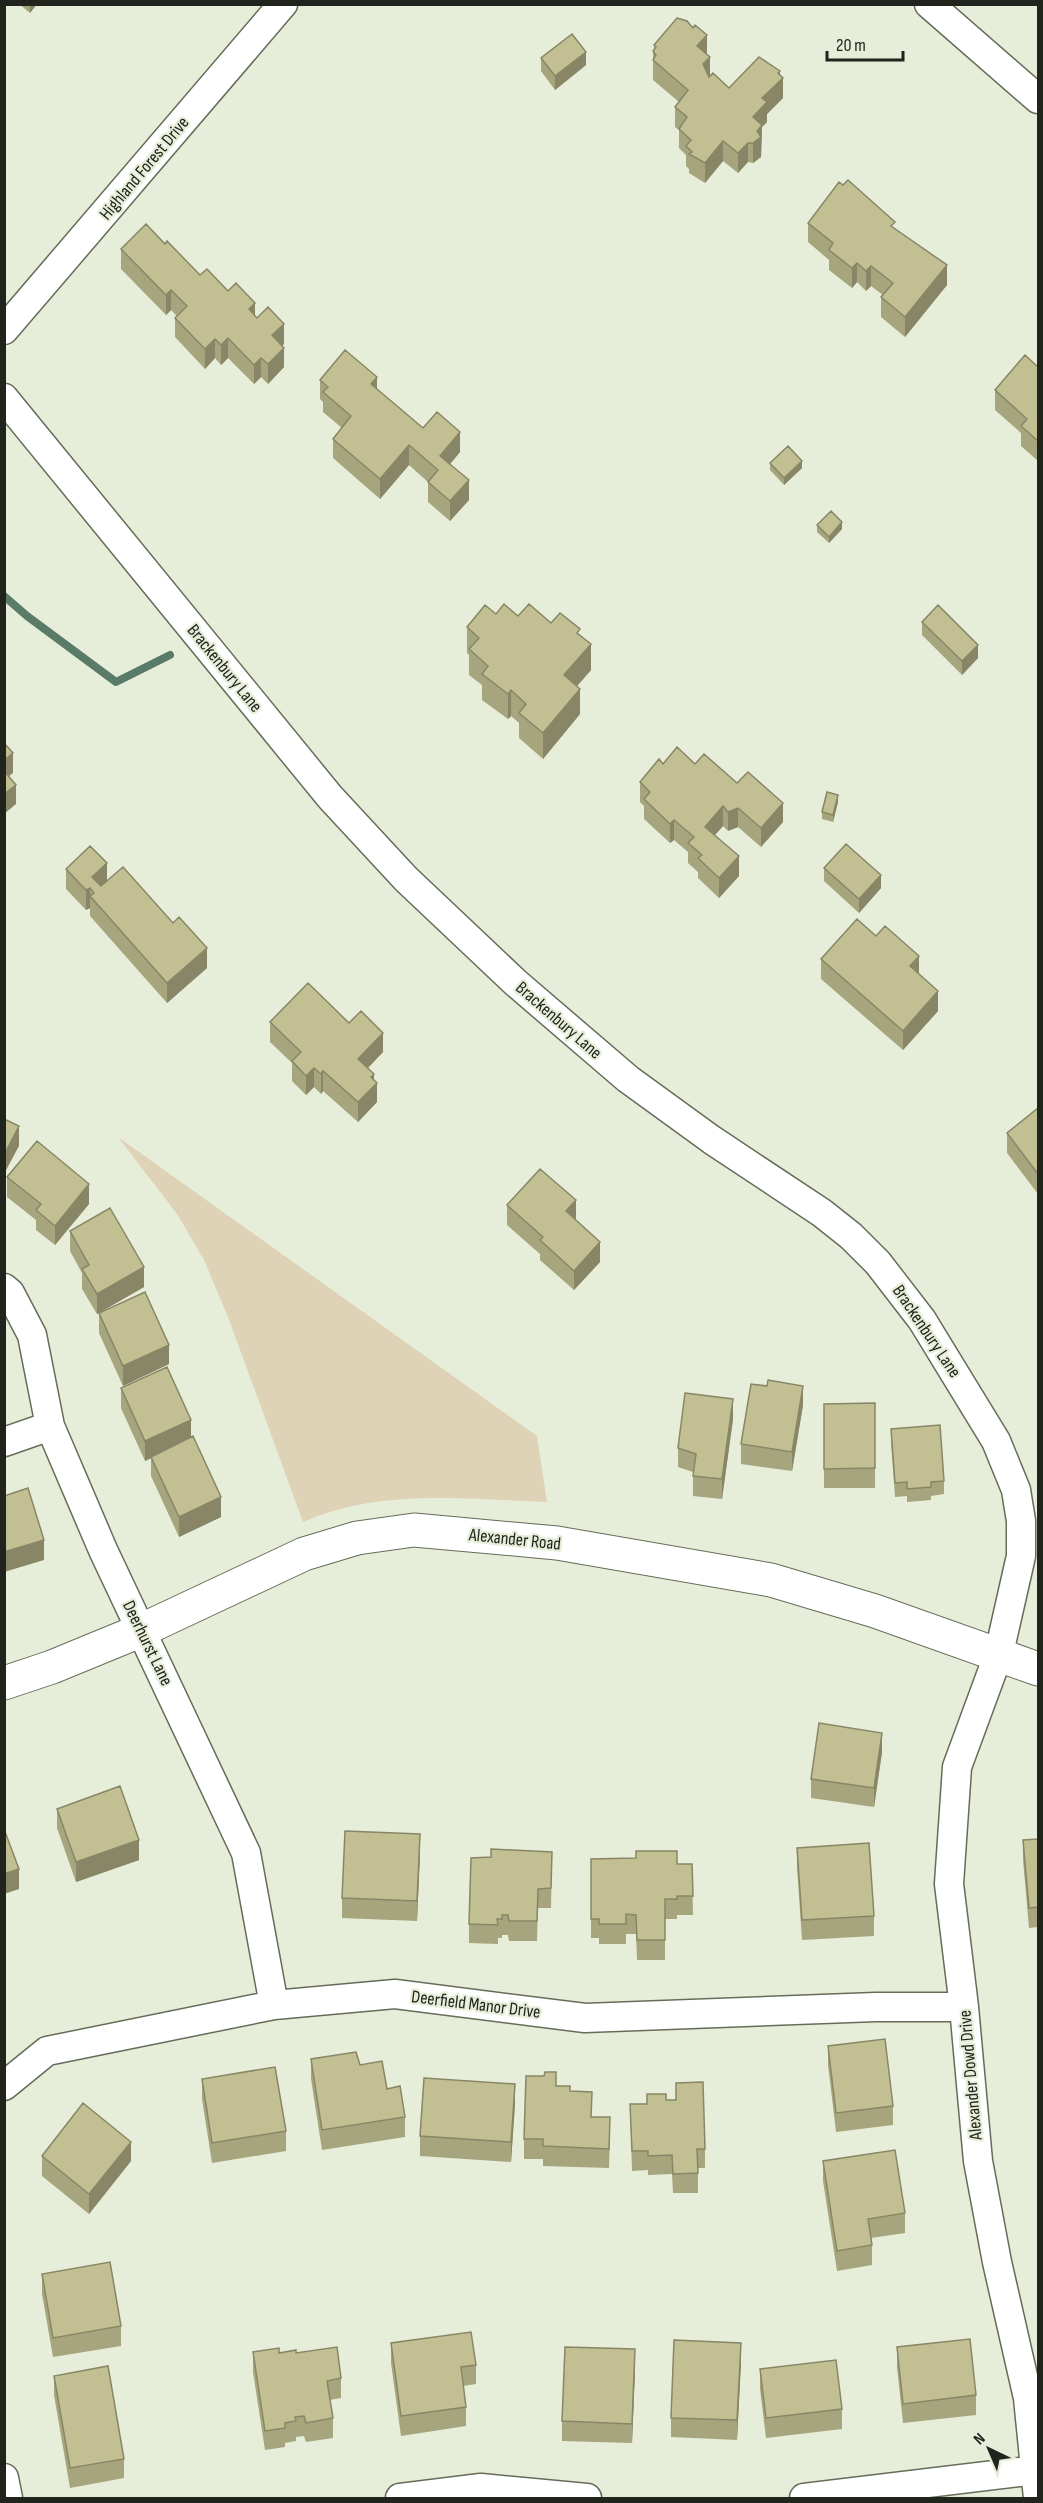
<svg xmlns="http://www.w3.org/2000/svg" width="1043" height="2503" font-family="'Sofia Sans Condensed',sans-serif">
<rect width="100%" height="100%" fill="#e6eed9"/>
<path fill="#dfd3b7" d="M118,1137L537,1436L547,1502C466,1499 379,1488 303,1522L228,1317L204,1260L177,1214Z"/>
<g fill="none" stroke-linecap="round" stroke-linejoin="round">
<path stroke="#597b68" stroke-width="8" d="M4,596L27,616L116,682L170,655"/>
<g stroke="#656c59" stroke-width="31">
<path id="minor" d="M929,4L1038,99
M4,330L283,4
M4,398L330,797L406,879L516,983L628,1079L712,1140L822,1213L851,1236L878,1263L922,1320L996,1441L1016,1490L1021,1521V1556L999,1653L957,1767L949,1884L964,2007L978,2161L997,2262L1028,2398L1038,2498
M4,1288L10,1293L32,1335L50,1426L103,1550L246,1853L274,2005
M4,1442L50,1426
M4,2086L47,2051L274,2005L395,1994L585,2018L876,2007H964
M4,2478L8,2498
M400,2498L481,2488L587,2498
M804,2498L1036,2470"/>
</g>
<g stroke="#656c59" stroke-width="35">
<path id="tertiary" d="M4,1683L52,1667L142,1630L304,1554L357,1538L414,1530L557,1543L771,1580L875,1611L1038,1669"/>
</g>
<use href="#minor" stroke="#fff" stroke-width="28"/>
<use href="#tertiary" stroke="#fff" stroke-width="33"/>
</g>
<path fill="#a7a57e" d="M19,4H37L30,13Z
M654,45L707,54L710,75L729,88L780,75L783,98L767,114V122L762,127L761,157L753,163L748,162L738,173L723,161L705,183L689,173V169L686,166V155L679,148V130L675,127V107L679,102L653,80V51L654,50Z
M541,58L586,65L555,90L541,71Z
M808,223L895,228L947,285L905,337L881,317V297L883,295L871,286L866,291L857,282L852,288L829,270V260L808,242Z
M165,244L200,275L228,291L284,344L282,345L284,367L268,384L261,377L254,384L228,358L221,365L215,358L205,369L175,337V318L177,316L171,310L166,315L121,269V249Z
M1038,367V461L1021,446V433L995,410V390Z
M320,380L377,389L423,428L460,452L450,464L469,500L450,521L428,502V482L409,465L380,499L333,458V439L342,428L323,412V402L320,399Z
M770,463L802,468L784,485L770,470Z
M817,525L842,529L829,543L817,532Z
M496,614L518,616L551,623L580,636L591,670L577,686L580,714L543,759L519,738V723L511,716L508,719L482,700V685L469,675V655L467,653V627Z
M922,622L978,658L962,675L922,635Z
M663,764H695L737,783L783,822L761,847L738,827L728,831L723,826L715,835L739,876L719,898L698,878V872L688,863V852L674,840L670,843L644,819V806L640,802V782Z
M838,802L833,822L822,819V812Z
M824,868L881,888L859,913L824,881Z
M66,869L107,881L207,968L167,1003L90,916V908L86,910L66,889Z
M821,959L919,974L938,1011L903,1050L821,979Z
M270,1022L349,1023L383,1052L368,1068L374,1079L377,1102L358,1122L323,1091L321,1094L314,1087L306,1095L292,1081V1063L270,1042Z
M1038,1108V1194L1007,1153V1133Z
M7,1177L89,1204L55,1245L36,1230V1220L7,1197Z
M507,1205L576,1220L600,1262L574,1290L540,1260V1254L507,1225Z
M70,1231L144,1287L97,1314L82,1289V1273L70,1251Z
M99,1313L169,1364L123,1386L99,1333Z
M121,1388L191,1437L221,1517L179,1537L151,1476V1458L145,1461L121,1408Z
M875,1403V1488H824V1404Z
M803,1405L792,1471L741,1464V1444Z
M733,1419L722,1499L693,1496V1472L678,1467V1448Z
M891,1429L944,1481V1494L931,1496V1500L907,1502V1496L895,1497L891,1442Z
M882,1752L874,1807L811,1798V1779Z
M57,1809L139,1860L76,1882L57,1828Z
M1038,1839V1927L1029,1928L1023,1860V1840Z
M797,1848L874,1916V1936L802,1940L797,1867Z
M552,1852L551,1908H538L537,1941H509L508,1935H502V1938H498V1944L469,1943V1924L491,1857Z
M420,1854L417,1921L342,1918V1898Z
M591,1859L677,1864H692L693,1915H677V1919H665V1960H637L636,1934H626V1944H599V1938H591Z
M828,2046L893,2106V2125L836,2132L828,2065Z
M311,2059L360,2065L387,2089L405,2117V2137L322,2150L311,2079Z
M202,2079L286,2131V2151L212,2163L202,2099Z
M676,2083L705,2149V2168H698V2193H673L672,2174L648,2175V2170L632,2171L630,2104H647L666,2100H676Z
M556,2086L570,2091L610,2137L609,2168L543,2166V2159H524V2139Z
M515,2104L511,2162L420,2156V2136Z
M42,2156L131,2161L89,2214L42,2176Z
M823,2161L905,2213V2233L871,2238L872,2245V2265L837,2271L823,2181Z
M42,2274L121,2326V2346L53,2357L42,2294Z
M391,2343L476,2365V2384L463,2386L466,2407V2426L401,2436L391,2363Z
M897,2347L976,2395V2415L903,2423L897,2367Z
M253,2352L296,2353L341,2378V2398L330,2400L333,2418V2438L306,2442L304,2436L296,2437V2441L285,2443V2447L265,2450L253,2372Z
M741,2362L737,2440L671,2437V2418Z
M635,2369L632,2443L562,2441V2421Z
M760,2369L842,2409V2429L766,2438L760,2389Z
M54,2376L124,2459V2478L70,2488L54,2395Z"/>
<path fill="#888666" d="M30,4H37L30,13Z
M707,35V55L697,46Z
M586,52V65L555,90V76Z
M710,57V76L703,84V64Z
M780,71V81L783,78V98L767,114V122L762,127L761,157L753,163V117L762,98Z
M723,141V161L705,183V163Z
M748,143V162L738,173V153Z
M857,263V282L852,288V268Z
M947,265V285L905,337V317Z
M871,266V286L866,291V271Z
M171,290V310L166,315V295Z
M255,303V323L249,309Z
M284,324V344L272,355V335Z
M228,338V358L221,365V345Z
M215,339V358L205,369V349Z
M284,348V367L268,384V364Z
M261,358V377L254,384V365Z
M377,377V397L371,384Z
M460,432V452L440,476V456Z
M409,445V465L380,499V479Z
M802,461V468L784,485V478Z
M469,480V500L450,521V501Z
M842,522V529L829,543V537Z
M591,644V670L564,701V675Z
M978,645V658L962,675V661Z
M580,689V714L543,759V733Z
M511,690V716L508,719V694Z
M13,753V773L4,780V760Z
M16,785V804L4,814V794Z
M838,795V802L833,822V815Z
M783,803V822L761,847V828Z
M723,806V826L705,846V827Z
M738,808V827L728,831V812Z
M674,820V840L670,843V824Z
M739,856V876L719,898V878Z
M107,863V882L94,895L92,877Z
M881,875V888L859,913V899Z
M90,888V908L86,910V890Z
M207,948V968L167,1003V983Z
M919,956V976L910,966Z
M938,991V1011L903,1050V1031Z
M383,1033V1052L358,1078V1059Z
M314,1068V1087L306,1095V1076Z
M323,1071V1091L321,1094V1074Z
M374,1074V1086L377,1083V1102L358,1122V1102L371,1077Z
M19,1126V1146L4,1174V1155Z
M89,1184V1204L55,1245V1226Z
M576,1200V1220L566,1211Z
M600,1242V1262L574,1290V1271Z
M144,1267V1287L97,1314V1294Z
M169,1345V1364L123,1386V1366Z
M803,1386V1405L792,1471V1452Z
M733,1399V1419L722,1499V1479Z
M191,1420V1439L145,1461V1441Z
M221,1497V1517L179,1537V1517Z
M44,1540V1560L4,1572V1552Z
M882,1733V1752L874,1807V1788Z
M420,1834V1854L417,1921V1901Z
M139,1840V1860L76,1882V1862Z
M19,1869V1889L4,1894V1874Z
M515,2084V2104L511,2162V2142Z
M131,2142V2161L89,2214V2194Z
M741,2343V2362L737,2440V2420Z
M635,2349V2369L632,2443V2424Z"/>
<path fill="#c2c092" stroke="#888666" stroke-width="1.5" d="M677,18L687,21L693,28L695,25L707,35L697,46L710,57L703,64L709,77L713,73L729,88L759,57L780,71L778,73L783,78L762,98L767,102L753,117L762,125L757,131L761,137L753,143H748L738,153L723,141L705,163L689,154L692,152L686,146L691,140L679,129L687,117L675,107L688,90L653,60L656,55L653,51L656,47L654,45Z
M572,34L586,52L555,76L541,58Z
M848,180L895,222L891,226L947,265L905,317L881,297L893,283L871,266L866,271L857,263L852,268L829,250L833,243L808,223L839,182L843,185Z
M146,224L165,244L167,241L200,275L207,269L228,291L236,283L255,303L249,309L257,318L268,307L284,324L272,335L284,348L268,364L261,358L254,365L228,338L221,345L215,339L205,349L175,318L187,306L171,290L166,295L121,249Z
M345,350L377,377L371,384L423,428L437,412L460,432L440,456L469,480L450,501L428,482L438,470L409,445L380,479L333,439L351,416L323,392L328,387L320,380Z
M1025,355L1038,367V441L1021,426L1027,419L995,390Z
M788,446L802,461L784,478L770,463Z
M831,511L842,522L829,537L817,525Z
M504,604L518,616L529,604L551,623L560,613L580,629L577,633L591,644L564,675L580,689L543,733L519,713L526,704L511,690L508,694L482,674L488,666L469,649L479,638L467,627L485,605L496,614Z
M938,605L978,645L962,661L922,622Z
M4,743L13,753L4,760Z
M677,747L695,764L704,754L737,783L748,772L783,803L761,828L738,808L728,812L723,806L705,827L739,856L719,878L698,858L702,855L688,843L694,837L674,820L670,824L644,799L650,792L640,782L659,759L663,764Z
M4,771L16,785L4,794Z
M827,792L838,795L833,815L822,812Z
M846,844L881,875L859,899L824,868Z
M90,846L107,863L92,877L101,886L123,867L173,923L179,917L207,948L167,983L90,896L94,893L90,888L86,890L66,869Z
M857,919L876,936L885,926L919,956L910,966L938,991L903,1031L821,959Z
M308,983L349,1023L361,1011L383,1033L358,1059L374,1074L371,1077L377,1083L358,1102L323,1071L321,1074L314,1068L306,1076L292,1061L301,1052L270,1022Z
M1038,1108V1174L1007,1133Z
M4,1119L19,1126L4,1155Z
M37,1141L89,1184L55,1226L36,1210L41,1204L7,1177Z
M540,1169L576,1200L566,1211L600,1242L574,1271L540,1240L543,1237L507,1205Z
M110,1208L144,1267L97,1294L82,1269L89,1265L70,1231Z
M145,1292L169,1345L123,1366L99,1313Z
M167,1367L191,1420L145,1441L121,1388Z
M768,1380L803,1386L792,1452L741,1444L751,1384L767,1386Z
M685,1393L733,1399L722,1479L693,1476L696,1454L678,1448Z
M875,1403V1468L824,1469V1404Z
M940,1425L944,1481L931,1482V1487L907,1489V1482L895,1483L891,1429Z
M193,1436L221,1497L179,1517L151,1457Z
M28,1488L44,1540L4,1552V1496Z
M819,1723L882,1733L874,1788L811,1779Z
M120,1786L139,1840L76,1862L57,1809Z
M4,1829L19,1869L4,1874Z
M345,1831L420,1834L417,1901L342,1898Z
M1038,1839V1907L1029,1908L1023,1840Z
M869,1843L874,1916L802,1920L797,1848Z
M491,1849L552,1852L551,1888L538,1889L537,1921H509L508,1915H502V1919H497L498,1925L469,1924L471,1858L491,1857Z
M636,1851H677V1864H692L693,1896H677V1899H665V1940H637L636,1915L626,1914V1924H599V1919H591V1859L636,1858Z
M885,2039L893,2106L836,2113L828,2046Z
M356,2052L360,2065L382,2061L387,2089L400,2086L405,2117L322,2130L311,2059Z
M275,2067L286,2131L212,2143L202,2079Z
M545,2072H556V2086H570V2091L592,2092L591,2117H610L609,2149L543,2146V2139H524L526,2076H544Z
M424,2078L515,2084L511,2142L420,2136Z
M703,2082L705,2149H697L698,2173L673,2174L672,2155L648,2156V2151H632L630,2104H647V2094H666V2100H676V2083Z
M83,2103L131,2142L89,2194L42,2156Z
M895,2150L905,2213L868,2219L872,2245L837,2251L823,2161Z
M110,2262L121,2326L53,2338L42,2274Z
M471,2332L476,2365L461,2367L466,2407L401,2416L391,2343Z
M970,2339L976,2395L903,2404L897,2347Z
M674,2340L741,2343L737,2420L671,2418Z
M337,2347L341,2378L327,2381L333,2418L306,2423L304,2416L295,2417L296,2421L285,2423V2428L265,2431L253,2352L279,2348V2353L296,2350V2353Z
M565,2347L635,2349L632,2424L562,2421Z
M836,2360L842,2409L766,2418L760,2369Z
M108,2366L124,2459L70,2468L54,2376Z"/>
<g text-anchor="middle" stroke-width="4.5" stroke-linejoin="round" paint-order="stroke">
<g font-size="18" fill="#21241c" stroke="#e6eed9">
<text transform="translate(144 168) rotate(-50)" y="6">Highland Forest Drive</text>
<text transform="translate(225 668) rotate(51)" y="6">Brackenbury Lane</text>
<text transform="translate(559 1020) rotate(41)" y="6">Brackenbury Lane</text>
<text transform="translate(927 1331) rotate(56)" y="6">Brackenbury Lane</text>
<text transform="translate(515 1539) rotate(6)" y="6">Alexander Road</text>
<text transform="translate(148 1643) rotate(64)" y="6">Deerhurst Lane</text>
<text transform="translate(476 2004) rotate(7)" y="6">Deerfield Manor Drive</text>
<text transform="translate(970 2075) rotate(-95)" y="6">Alexander Dowd Drive</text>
</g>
</g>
<rect width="1043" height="2503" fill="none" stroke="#21241c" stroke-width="12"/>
<g transform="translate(989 2449) rotate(316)" stroke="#e6eed9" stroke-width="4.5" paint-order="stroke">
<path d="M0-4.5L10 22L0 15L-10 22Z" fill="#21241c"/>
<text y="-9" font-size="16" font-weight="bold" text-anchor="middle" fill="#21241c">N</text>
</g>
<path d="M827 51v9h76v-9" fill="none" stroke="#21241c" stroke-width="3"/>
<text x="836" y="51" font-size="18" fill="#21241c" stroke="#e6eed9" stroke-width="4.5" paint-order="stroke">20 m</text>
</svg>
